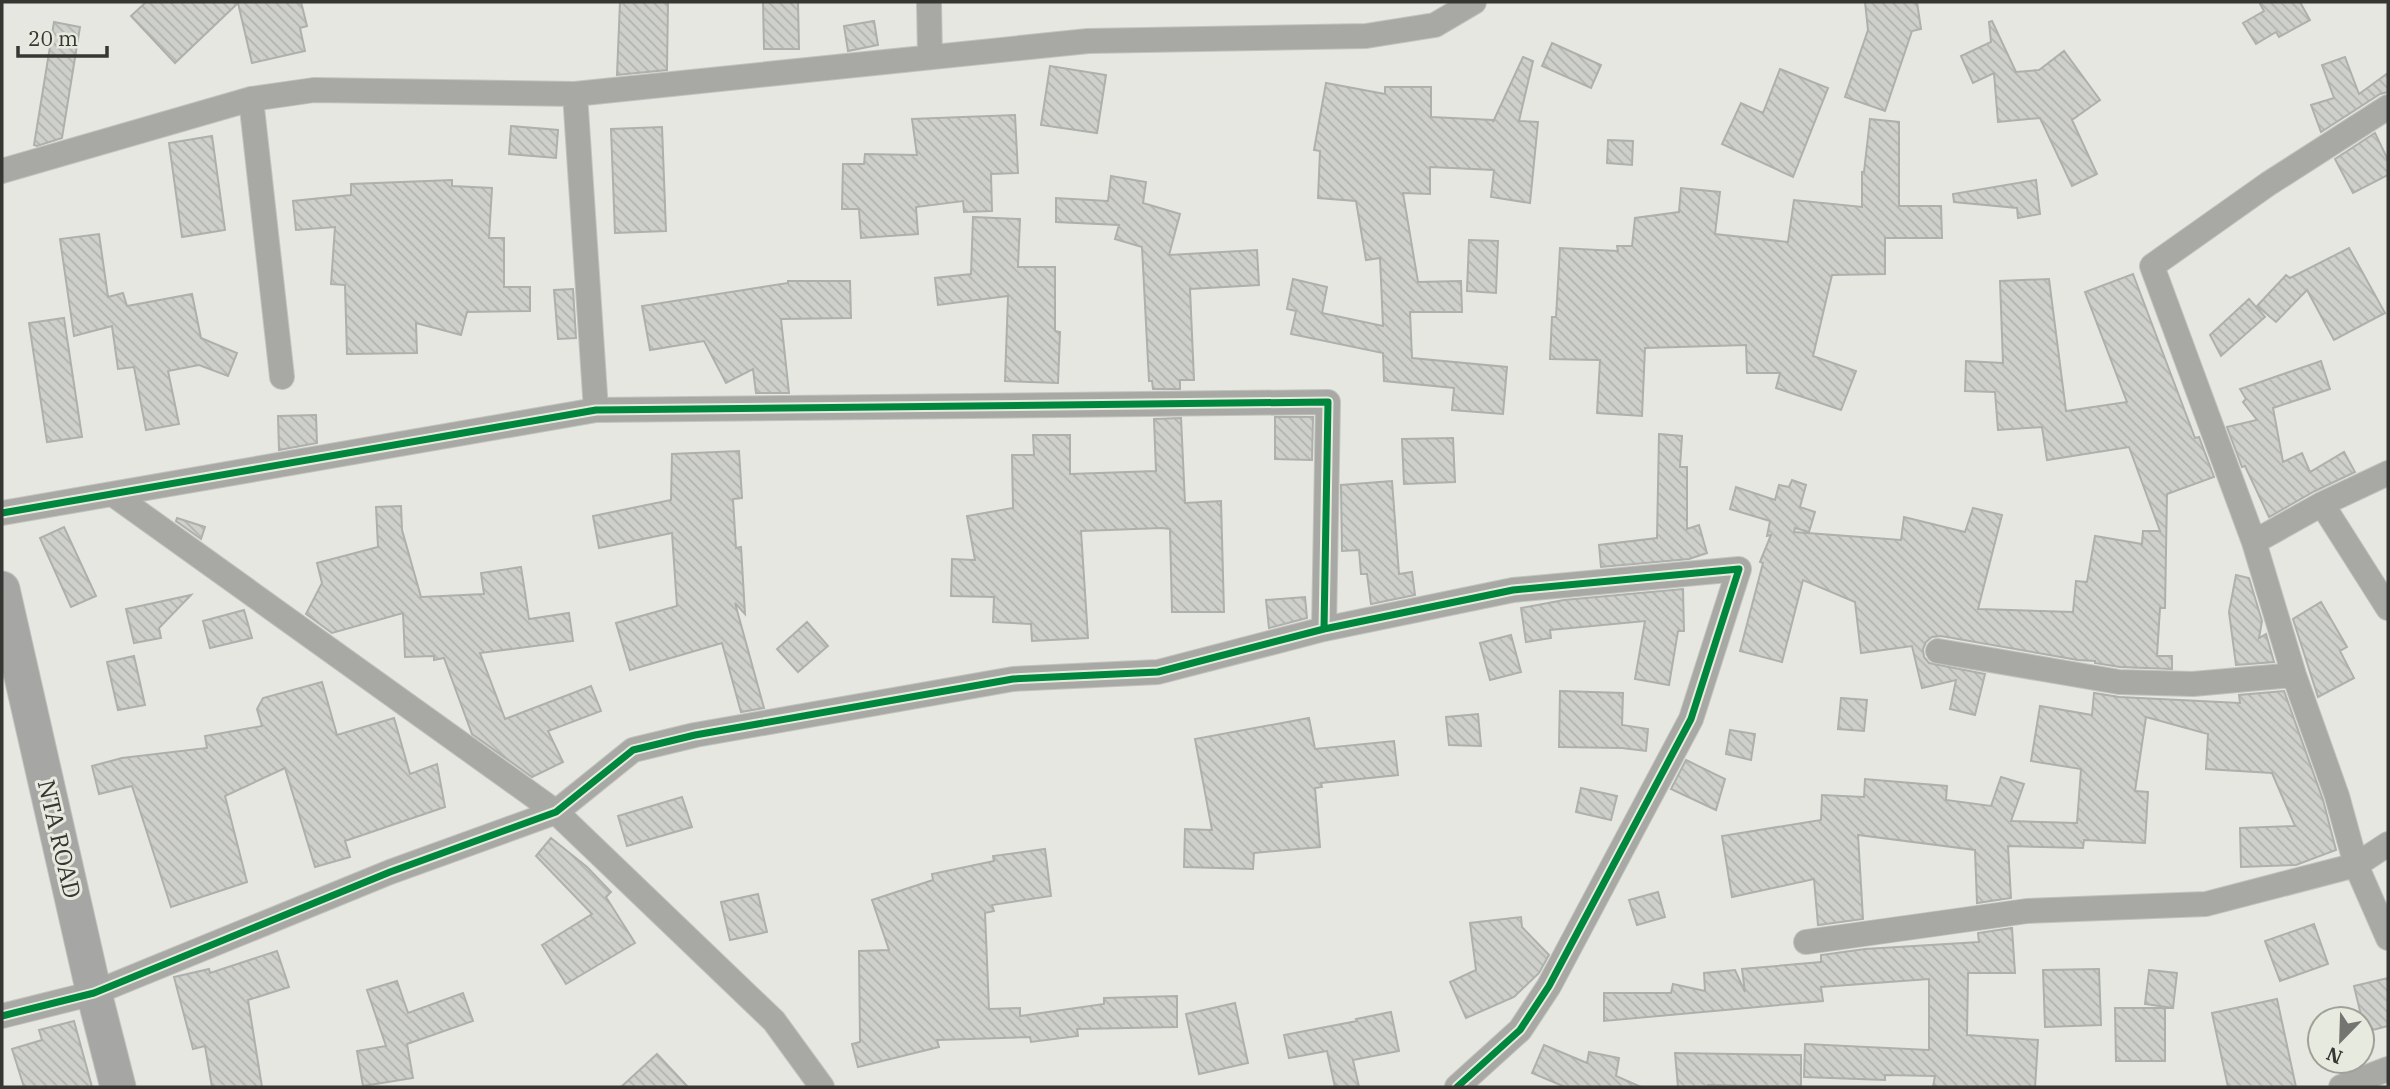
<svg xmlns="http://www.w3.org/2000/svg" width="2390" height="1089" font-family="'IBM Plex Serif',serif">
<defs>
<pattern id="building-back-hatch" width="6" height="6" patternUnits="userSpaceOnUse" patternTransform="scale(1.75)"><rect width="6" height="6" fill="#ced0cb"/><path d="M-1 5l2 2M0 0l6 6M5-1l2 2" fill="none" stroke="#b2b3af"/></pattern>
</defs>
<rect width="100%" height="100%" fill="#e6e7e1"/>
<path fill="url(#building-back-hatch)" stroke="#aeb0ac" stroke-width="2" d="M146,2H301L307,26L300,28L305,51L252,63L238,3L175,63L131,16Z
M620,2H668L667,70L617,75Z
M763,2H798L799,49H764Z
M1865,2H1917L1921,29L1912,31L1885,111L1845,97L1868,30Z
M2259,2H2300L2310,20L2279,37L2276,32L2256,44L2243,23L2264,11Z
M874,21L878,45L848,51L844,26Z
M1992,21L2016,72L2039,70L2064,51L2100,100L2072,120L2097,174L2072,186L2040,118L1998,122L1994,73L1973,83L1961,56L1991,42L1989,22Z
M54,22L80,27L62,138L37,146L34,145Z
M1552,43L1601,65L1591,88L1542,66Z
M1523,57L1533,61L1519,121L1538,122L1530,203L1491,197L1494,170L1430,167V194L1403,193L1418,282L1461,281L1462,312H1410L1412,358L1507,367L1503,414L1452,410L1454,388L1384,381L1383,353L1291,334L1296,311L1287,309L1293,279L1327,287L1322,313L1383,326L1380,258L1366,260L1356,201L1318,198L1320,151L1314,150L1326,83L1385,94V87H1431V117L1493,120V122Z
M2345,57L2359,94L2388,73V92L2380,94L2321,132L2311,105L2334,98L2322,65Z
M1050,66L1106,75L1097,133L1041,125Z
M1780,69L1828,88L1793,177L1722,144L1741,103L1763,113Z
M1015,115L1018,173L991,174L992,211L964,212L963,201L916,207L918,234L861,238L859,209H842L843,164H864L865,154L917,155L912,119Z
M1870,119L1899,122V206H1941L1942,238H1885V274L1832,275L1813,356L1856,371L1841,410L1776,388L1780,373H1747L1746,345L1645,348L1642,416L1597,413L1600,360L1550,359L1552,317H1556L1560,248L1618,251L1617,246H1632L1635,218L1679,212L1681,188L1720,192L1715,234L1788,242L1794,200L1862,207V172H1864Z
M511,126L558,130L556,158L509,154Z
M662,127L666,231L615,233L611,129Z
M2375,133L2388,160V175L2353,193L2335,159Z
M212,136L225,230L182,237L169,143Z
M1608,140L1633,141L1632,165L1607,163Z
M1111,176L1146,182L1143,203L1180,214L1169,255L1257,250L1259,285L1190,289L1194,380H1180V389H1153L1152,381H1149L1142,247L1115,239L1119,225L1056,222V198L1108,201Z
M452,180V186L492,188L489,238H504V287H530V311L467,312L461,335L416,323L417,353L347,354L345,285L331,284L335,227L296,230L293,201L351,195V184Z
M2036,180L2040,214L2018,218L2017,208L1954,202L1953,194Z
M973,217L1020,219L1018,267H1055V331L1060,332L1058,383L1005,381L1008,296L938,305L935,278L971,274Z
M99,234L108,297L123,293L127,306L192,294L201,338L237,353L228,376L199,365L168,371L179,424L146,430L134,367L118,369L112,326L74,336L60,239Z
M1469,240L1498,241L1496,293L1467,291Z
M2349,248L2385,313L2334,340L2307,290L2276,322L2257,306L2286,275L2290,278Z
M2133,274L2195,438L2199,437L2214,477L2167,494L2165,608H2160L2157,656H2172V669L2120,667L2095,663V661L2078,660L1941,636L1932,637L1926,642L1923,649L1924,657L1929,663L1985,674L1975,715L1950,709L1956,680L1922,688L1912,646L1861,653L1855,602L1803,580L1782,662L1740,651L1763,563L1760,562L1771,535L1767,536L1770,521L1730,509L1736,487L1775,500L1779,485L1789,487L1792,480L1806,485L1800,507L1815,512L1809,532L1795,528L1794,532L1901,540L1904,517L1965,532L1973,508L2002,515L1978,609L2073,612L2076,581L2087,582L2095,536L2142,544L2143,531H2160L2129,447L2047,460L2042,427L1998,430L1995,392L1965,391L1966,361L2003,363L2000,281L2049,279L2066,411L2127,402L2085,292Z
M788,281H850L851,318L781,319L789,393H756L753,369L726,383L704,341L650,350L642,306L788,283Z
M573,289L576,338L558,339L554,290Z
M2249,299L2265,317L2221,356L2210,335Z
M64,318L82,437L47,442L29,323Z
M2321,361L2330,389L2273,408L2283,462L2302,453L2310,472L2344,452L2355,472L2315,491L2269,517L2245,466L2242,467L2227,427L2257,420L2243,402L2246,399L2240,389Z
M316,415L317,443L279,450L278,416Z
M1275,417H1313L1312,460L1275,459Z
M1181,418L1185,503L1221,501L1224,612H1172L1170,529L1162,528L1081,531L1088,638L1032,641L1031,624L993,622L994,597L951,596L952,559L975,560L967,516L1013,508L1012,455H1034L1033,435H1070V474L1156,471L1154,419Z
M1659,434L1682,436L1680,467H1687V529L1699,525L1707,553L1689,559L1601,567L1599,545L1657,538Z
M1453,438L1455,482L1404,484L1402,439Z
M739,451L742,498L733,499L736,548L741,547L745,614L735,603L764,708L741,712L722,643L630,670L616,623L677,606L672,533L599,548L593,516L671,500L672,454Z
M1392,481L1399,574L1412,572L1415,595L1371,604L1367,574H1361L1359,550L1342,551L1341,485Z
M401,506L402,530L421,597L484,594L481,573L521,567L529,619L569,613L573,641L480,653L505,719L591,686L601,711L548,731L563,762L532,777L472,734L444,658L434,660V656L405,657L403,613L332,633L306,614L322,583L317,563L378,547L376,507Z
M177,518L205,527L201,539L176,521Z
M64,527L96,596L71,607L40,538Z
M2236,575L2249,578L2262,621L2259,638L2266,634L2274,662L2236,665L2229,612Z
M1683,589L1684,631H1678L1669,685L1635,679L1645,621L1550,630L1551,638L1526,642L1521,608L1564,600Z
M191,595L159,628L161,638L134,643L126,609Z
M1305,597L1307,618L1269,628L1266,600Z
M2321,602L2347,647L2340,651L2354,678L2318,697L2293,619Z
M244,610L252,638L210,648L203,621Z
M807,622L828,646L798,672L777,649Z
M1511,635L1521,672L1490,680L1480,643Z
M134,656L145,705L118,710L107,662Z
M322,682L337,735L394,718L410,774L437,764L445,807L345,841L350,857L315,867L285,768L225,796L247,882L171,907L132,786L99,794L92,766L122,758L207,748L205,736L262,726L257,709L263,698Z
M1560,691L1623,693L1622,725L1648,729L1646,751L1622,748L1559,747Z
M2284,691L2323,800L2336,850L2296,865L2241,867L2240,828L2295,826L2272,773L2206,769L2208,734L2146,717L2135,791L2148,792L2145,843L2084,840L2083,848L2008,846L2011,898L1977,903L1975,850L1858,835L1863,919L1818,925L1814,879L1732,897L1722,836L1821,820L1822,795L1864,797L1865,779L1947,786L1946,800L1991,806L2001,777L2024,784L2011,821L2077,823L2081,769L2031,761L2040,706L2092,715L2094,693L2119,697L2240,703L2239,695Z
M1841,698L1867,700L1864,731L1838,729Z
M1478,714L1481,746L1449,745L1446,717Z
M1309,718L1315,749L1394,741L1398,775L1321,783L1322,787L1315,788L1320,847L1254,853L1253,869L1184,867L1185,829L1212,830L1195,739Z
M1730,730L1755,734L1751,760L1726,754Z
M1686,760L1725,779L1716,810L1671,789Z
M1581,788L1617,796L1611,820L1576,812Z
M682,797L692,827L627,846L618,816Z
M551,838L587,867L611,892L606,897L635,943L566,984L542,945L592,914L536,856Z
M1045,849L1051,896L992,905L994,911L985,913L989,1009L1020,1008V1016L1104,1004V998L1177,996V1027L1077,1029L1078,1036L1031,1042L1030,1037L937,1040L939,1047L858,1067L852,1044L860,1042L859,951L889,950L872,900L933,880L932,874L994,861L993,856Z
M1658,892L1665,917L1637,925L1629,900Z
M758,894L767,932L730,940L721,902Z
M1521,917L1522,927L1549,955L1539,973L1514,997L1466,1018L1450,982L1476,970L1470,923Z
M2314,924L2328,964L2280,981L2265,941Z
M2012,928L2015,973H1968L1967,1035L2038,1040L2035,1087H1933L1935,1076L1885,1075V1080L1804,1077L1805,1044L1929,1050V979L1821,987L1823,1001L1604,1021V993H1671L1673,984L1705,991L1704,973L1735,970L1745,992L1742,969L1821,962V955L1865,949L1979,942L1978,933Z
M277,951L289,987L248,1000L262,1087H212L205,1046L193,1049L174,977L209,969L210,973Z
M2099,969L2101,1025L2045,1027L2043,970Z
M2149,970L2177,973L2173,1008L2145,1004Z
M2388,978V1026L2365,1032L2354,986Z
M397,981L408,1013L463,993L473,1021L407,1044L413,1078L363,1086L357,1051L386,1046L367,990Z
M2277,999L2296,1087H2228L2212,1013Z
M1235,1003L1248,1063L1199,1074L1186,1014Z
M2115,1008H2165V1061H2116Z
M1391,1012L1399,1051L1353,1060L1359,1087H1335L1327,1051L1289,1058L1284,1035L1357,1021L1356,1019Z
M74,1021L92,1087H24L12,1049L42,1040L39,1030Z
M1544,1045L1587,1063L1589,1052L1619,1058L1616,1076L1641,1087H1565L1532,1073Z
M1675,1053L1801,1055V1087L1708,1085V1087H1678Z
M657,1054L688,1087H621Z"/>
<g fill="none" stroke-linecap="round" stroke-linejoin="round">
<g stroke="#c2c3bf" stroke-width="26">
<path id="street" d="M929,2L930,56
M575,94L596,410
M251,99L282,377
M2388,107L2268,184L2152,266L2254,542L2294,675L2337,796L2356,865L2388,938
M2,171L251,99L314,90L575,94L1088,41L1366,36L1435,25L1474,2
M114,495L556,812L774,1021L822,1087
M2322,504L2388,608
M2,513L596,410L1328,402L1324,629
M2254,542L2322,504L2388,473
M1938,651L2119,682L2193,684L2294,675
M1806,942L2027,911L2206,904L2356,865L2388,844
M2,1016L94,993L390,872L556,812L633,750L695,735L1013,679L1158,672L1324,629L1513,590L1739,569L1691,719L1549,986L1520,1030L1457,1087
M2341,1087L2388,1069"/>
</g>
<g stroke="#c2c3bf" stroke-width="37">
<path id="secondary" d="M2,589L94,993L118,1087"/>
</g>
<use href="#street" stroke="#a8a8a5" stroke-width="24"/>
<use href="#secondary" stroke="#a6a7a4" stroke-width="35"/>
<g stroke="#e7eade" stroke-width="11">
<path id="cycleway" d="M2,513L596,410L1328,402L1324,629
M2,1016L94,993L390,872L556,812L633,750L695,735L1013,679L1158,672L1324,629L1513,590L1739,569L1691,719L1549,986L1520,1030L1457,1087"/>
</g>
<use href="#cycleway" stroke="#00873e" stroke-width="7"/>
</g>
<g text-anchor="middle" stroke-width="6" stroke-linejoin="round" paint-order="stroke">
<g font-size="24" fill="#363733" stroke="#e7eade">
<text transform="translate(59 839) rotate(77)" y="8">NTA ROAD</text>
</g>
</g>
<rect width="2390" height="1089" fill="none" stroke="#363733" stroke-width="7"/>
<g transform="translate(2341 1040) rotate(203)"><circle r="33" fill="#e7eade" stroke="#a0a29a" stroke-width="2"/>
<path d="M0-5L12 26L0 18L-12 26Z" fill="#747570"/>
<text y="-10" font-size="19" font-weight="bold" text-anchor="middle" fill="#363733">N</text>
</g>
<path d="M18 46v10h89v-10" fill="none" stroke="#363733" stroke-width="3.5"/>
<text x="28" y="46" font-size="21" fill="#363733" stroke="#e7eade" stroke-width="5" paint-order="stroke">20 m</text>
</svg>
